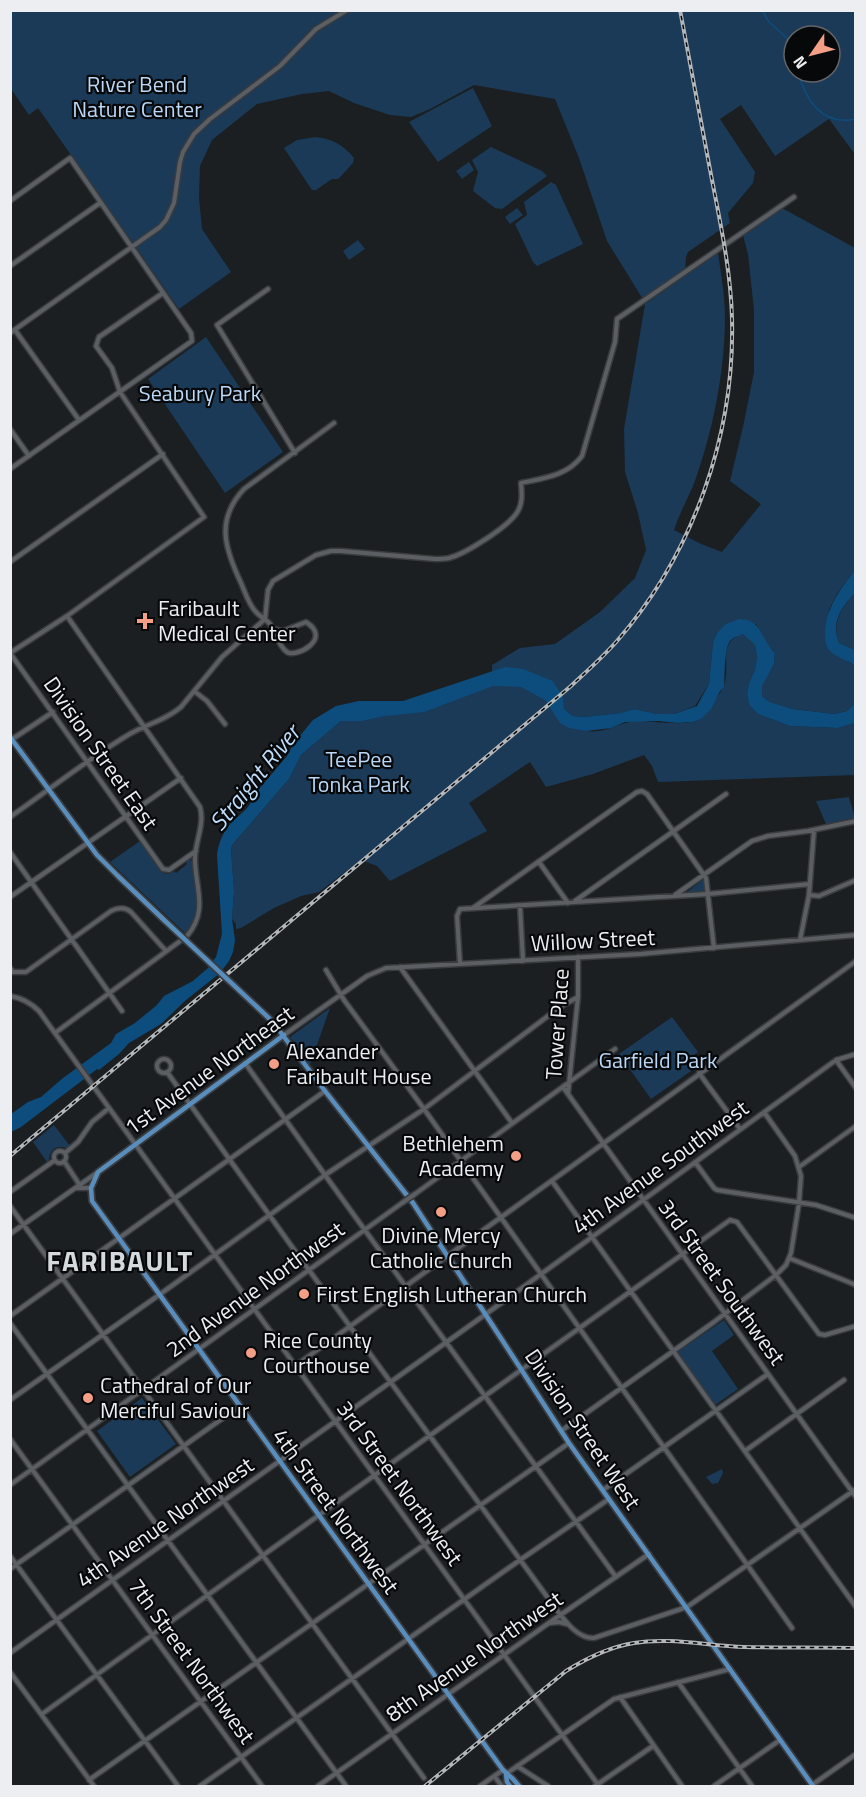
<svg xmlns="http://www.w3.org/2000/svg" width="866" height="1797" font-family="'Titillium Web',sans-serif">
<rect width="100%" height="100%" fill="#1b1f22"/>
<path fill="#1a3a57" fill-rule="evenodd" d="M10,11H855V152L854,153L829,119L775,156L741,105L720,119L755,172L753,183L728,213L730,223L688,252L686,257L685,271L644,301L607,241L579,158L555,99L474,85L430,109L411,117L390,115L354,103L329,91L302,94L257,104L212,140L200,166L199,198L202,229L231,272L179,309L38,108L29,115L11,89ZM794,36H830V72H794Z
M473,88L492,126L438,162L409,122Z
M315,137C331,138 344,145 354,158L353,163L343,174L338,179H332L316,190H312L284,148L297,140Z
M491,147L542,171L547,176L502,209L495,208L473,191L478,172L472,160Z
M469,162L474,170L462,179L456,171Z
M551,182L556,185L583,244L537,266L533,262L515,224L527,215L524,202Z
M517,208L523,215L510,224L505,217Z
M782,208L855,248V570L837,594L829,610L842,658L855,666V703L847,711L835,714L792,709L769,703L762,696V685L774,664L775,653L766,643L756,624L717,633L713,642L709,684L695,706L674,714H657L635,709L620,713L584,717L573,716L564,709L562,698L551,709C560,715 578,730 587,731C604,734 620,722 636,721C651,721 689,727 700,719C704,716 723,690 724,685C731,666 717,641 743,634L755,644L757,656L755,670L749,683L747,694L749,705L758,714L790,726L838,728L855,723V775L658,782L652,766L644,755L593,774L546,787L530,762L469,803L487,831L390,881L377,866L361,860L319,892L301,896L274,908L241,928L236,929V924L232,919L234,891L231,848L232,845L289,779L301,755L341,721H363L386,716L492,686V665L520,648L555,644L600,612L635,578L646,550L638,513L625,472L624,429L645,304L718,253C721,274 725,295 725,317C725,368 714,426 697,475C691,494 680,511 674,530L701,544L722,552L761,504L730,481L743,427L754,372V310L748,254L743,235Z
M358,240L365,249L349,260L343,251Z
M206,337L283,452L225,493L148,379Z
M855,593V650L839,643C832,621 841,608 855,593Z
M849,797L855,818L826,824L816,801Z
M140,841L163,873L169,874L174,871L176,873L187,864L186,862L189,859L192,861L198,911L194,923L186,934L110,862Z
M702,880L705,881L706,892L686,893Z
M330,1008L310,1065L290,1037Z
M672,1017L698,1052L685,1062L691,1071L651,1099L619,1054Z
M54,1125L70,1146L67,1148C56,1145 50,1149 49,1160L47,1162L33,1142Z
M724,1320L734,1335L712,1351L738,1389L715,1405L677,1352Z
M142,1398L176,1444L130,1477L97,1431Z
M722,1469L723,1473L718,1483L712,1484L706,1477Z"/>
<path fill="#0d4d7d" d="M855,570V593C841,608 831,621 839,643L855,650V666C848,660 837,658 830,651C826,647 825,640 825,634C826,607 840,590 855,570Z
M739,619C763,620 759,637 775,653L774,664L762,686V696L769,702L792,709L835,714L847,711L855,703V723L838,728L790,726L758,714L749,705L747,694L749,683L755,670L757,656L755,645L743,634C739,636 733,637 730,641C724,649 725,677 724,687L720,691L711,709L701,719L693,722L677,723L659,721L625,722L611,728L586,731L569,728L560,723L545,700L521,687L493,686L424,712L386,716L363,721H341L301,755L289,779L232,845L231,849L234,891L232,919L235,940L233,952L229,961L220,973L186,1000L161,1024L129,1043L119,1054L99,1070L97,1069L92,1073L21,1127L11,1132V1114L28,1102L41,1097L63,1078L111,1043L116,1034L135,1023L157,1005L164,996L193,981L208,968L216,957L222,934L217,855C218,844 224,829 233,821C242,812 250,809 253,796L287,756L294,743L313,720L336,706L359,701H403L505,667L523,669L553,681L563,697L564,709L573,716L584,717L620,713L635,709L657,714H674L697,706L709,684L713,642L717,633L726,624Z"/>
<g fill="none" stroke-linecap="round" stroke-linejoin="round">
<path stroke="#0d4d7d" stroke-width="1.5" d="M762,10L769,22L788,39L794,51
M798,72C806,101 822,126 856,119"/>
<g stroke="#393b3e" stroke-width="7">
<path id="minor" d="M10,201L70,158L191,333L192,341L10,469
M10,266L100,203
M268,289L217,325L295,453
M15,330L79,420
M10,333L160,227L166,220L174,203L180,162L183,152L194,134L210,119L280,66L316,29L347,10
M10,429L29,456
M10,562L163,454
M265,619L268,590L273,581L316,555L331,551H341L435,559C439,559 444,559 449,558C465,554 506,528 516,514C523,505 522,494 521,483C544,478 567,476 582,456L615,342L617,319L794,197
M273,629L283,631L306,622C333,639 296,658 287,652C278,646 276,632 270,624C266,619 260,617 256,612C249,605 245,592 241,583C225,549 215,520 244,489L334,423
M10,653L67,616L204,517L120,392L112,368L96,346L99,337L163,293
M10,653L163,869L169,870L196,851
M194,691L207,701L225,724
M11,740L53,712
M10,817C49,790 88,759 128,735C146,724 165,721 181,707L222,657L265,619
M10,852L122,1011
M539,862L568,903
M675,895L752,841L768,836L808,831L856,821
M809,895L814,830
M10,897L181,778
M575,901L726,794
M520,906L523,961
M473,908L637,792L642,791L647,794L706,878L714,948
M800,940L809,895L819,896L856,880
M460,964L457,916L460,909L708,894L810,884
M400,967L512,1123
M10,968L13,972H26L111,911C119,907 125,907 131,912L166,951
M326,970L344,1000L424,1109L792,1628
M10,996C22,998 31,1003 39,1011L599,1786
M55,1033L187,936C209,910 195,888 195,859C195,841 205,825 200,807L67,616
M284,1035L367,976L386,968L640,954L856,935
M157 1066a7 7 0 1 1 14 0a7 7 0 1 1-14 0Z
M836,1060L856,1088
M245,1063L325,1175L616,1577
M167,1072L290,1244L556,1609C565,1621 578,1639 594,1638L687,1607L856,1489
M699,1073L740,1129
M563,1087L856,1497
M568,1094L578,997V957
M54 1157a6 6 0 1 1 12 0a6 6 0 1 1-12 0Z
M65,1153L78,1142L92,1122L109,1108
M64,1161L79,1184
M695,1162L714,1188L717,1190L816,1205L856,1218
M799,1167L856,1126
M552,1181L856,1607
M76,1188H91
M10,1192L55,1160
M415,1194L615,1049
M10,1206L424,1778
M10,1234L98,1172
M789,1258L856,1285
M10,1316L325,1091
M10,1323L346,1786
M295,1366L856,961
M10,1400L159,1295L325,1175L424,1109L560,1007L578,997
M561,1431L714,1322L776,1275L786,1265L791,1253L799,1203L801,1176L795,1156L764,1112
M10,1439L262,1786
M745,1451L844,1380
M10,1485L402,1203
M603,1490L768,1374
M10,1556L178,1786
M10,1569L240,1406
M550,1623L559,1622L567,1624
M10,1653L486,1314L836,1060L856,1054
M10,1672L94,1786
M678,1682L752,1786
M620,1697L682,1786
M42,1714L730,1220L737,1222L819,1334L825,1335L856,1326
M517,1766L548,1786
M506,1774L614,1699L730,1669
M494,1776L502,1786
M89,1780L569,1443
M812,1785L856,1754
M200,1786L520,1560L609,1499
M318,1786L556,1618L649,1554
M480,1786L503,1770
M595,1786L653,1746
M714,1786L780,1740"/>
</g>
<g stroke="#393b3e" stroke-width="8">
<path id="major" d="M10,737L97,855L118,876L163,919
M272,1021L325,1091L413,1203L569,1443L813,1786
M284,1035L98,1172L91,1188L92,1201L503,1770L513,1779L519,1786
M506,1774L507,1782L510,1786"/>
</g>
<use href="#minor" stroke="#5b5f63" stroke-width="4"/>
<use href="#major" stroke="#588dbc" stroke-width="4.5"/>
<g stroke="#b4b7ba" stroke-width="4">
<path id="rail" d="M10,1156L571,686C587,671 603,657 617,641C693,554 735,435 732,319C731,273 721,226 712,180C701,124 691,67 680,10
M425,1786L566,1671C587,1658 609,1647 634,1643C670,1637 708,1646 744,1647C781,1648 819,1647 856,1648"/>
</g>
<use href="#rail" stroke="#07080a" stroke-width="1.5" stroke-dasharray="4.5" stroke-linecap="butt"/>
<g stroke="#393b3e" stroke-width="7" stroke-linecap="butt">
<path id="minor-bridge" d="M402,1203L415,1194"/>
</g>
<g stroke="#393b3e" stroke-width="8" stroke-linecap="butt">
<path id="major-bridge" d="M163,919L272,1021"/>
</g>
<use href="#minor-bridge" stroke="#5b5f63" stroke-width="4"/>
<use href="#major-bridge" stroke="#588dbc" stroke-width="4.5"/>
</g>
<g fill="#f39f85" stroke="#07080a" stroke-width="2">
<path d="M142 612h6v6h6v6h-6v6h-6v-6h-6v-6h6z"/>
<circle cx="274" cy="1064" r="6"/>
<circle cx="516" cy="1156" r="6"/>
<circle cx="441" cy="1212" r="6"/>
<circle cx="304" cy="1294" r="6"/>
<circle cx="251" cy="1353" r="6"/>
<circle cx="88" cy="1398" r="6"/>
</g>
<g text-anchor="middle" stroke-width="4.5" stroke-linejoin="round" paint-order="stroke">
<g font-size="22" fill="#bad8f6" stroke="#07080a">
<text x="137" y="92">River Bend<tspan x="137" dy="25">Nature Center</tspan></text>
<text x="200" y="401">Seabury Park</text>
<text x="359" y="767">TeePee<tspan x="359" dy="25">Tonka Park</tspan></text>
<text x="658" y="1068">Garfield Park</text>
</g>
<g font-size="22" fill="#eceef1" stroke="#07080a" text-anchor="start">
<text x="158" y="616">Faribault<tspan x="158" dy="25">Medical Center</tspan></text>
<text x="286" y="1059">Alexander<tspan x="286" dy="25">Faribault House</tspan></text>
<text x="504" y="1151" text-anchor="end">Bethlehem<tspan x="504" dy="25">Academy</tspan></text>
<text x="441" y="1243" text-anchor="middle">Divine Mercy<tspan x="441" dy="25">Catholic Church</tspan></text>
<text x="316" y="1302">First English Lutheran Church</text>
<text x="263" y="1348">Rice County<tspan x="263" dy="25">Courthouse</tspan></text>
<text x="100" y="1393">Cathedral of Our<tspan x="100" dy="25">Merciful Saviour</tspan></text>
</g>
<g font-size="22" fill="#eceef1" stroke="#07080a">
<text transform="translate(101 753) rotate(55)" y="8">Division Street East</text>
<text transform="translate(593 940) rotate(-3)" y="8">Willow Street</text>
<text transform="translate(557 1024) rotate(-86)" y="8">Tower Place</text>
<text transform="translate(209 1070) rotate(-36)" y="8">1st Avenue Northeast</text>
<text transform="translate(660 1167) rotate(-36)" y="8">4th Avenue Southwest</text>
<text transform="translate(722 1282) rotate(54)" y="8">3rd Street Southwest</text>
<text transform="translate(255 1289) rotate(-36)" y="8">2nd Avenue Northwest</text>
<text transform="translate(583 1429) rotate(56)" y="8">Division Street West</text>
<text transform="translate(400 1483) rotate(54)" y="8">3rd Street Northwest</text>
<text transform="translate(336 1511) rotate(54)" y="8">4th Street Northwest</text>
<text transform="translate(165 1522) rotate(-35)" y="8">4th Avenue Northwest</text>
<text transform="translate(474 1656) rotate(-35)" y="8">8th Avenue Northwest</text>
<text transform="translate(192 1661) rotate(54)" y="8">7th Street Northwest</text>
</g>
<g font-size="24" font-style="italic" fill="#bfdefb" stroke="#07080a">
<text transform="translate(255 778) rotate(-51)" y="8">Straight River</text>
</g>
<g font-size="28" font-weight="bold" letter-spacing="1.5" fill="#d4d9dd" stroke="#07080a">
<text x="120" y="1271">FARIBAULT</text>
</g>
</g>
<rect width="866" height="1797" fill="none" stroke="#eceef1" stroke-width="24"/>
<g transform="translate(812 54) rotate(235)"><circle r="28" fill="#07080a" stroke="#636466" stroke-width="1.5"/>
<path d="M0-4.5L10 22L0 15L-10 22Z" fill="#f39f85"/>
<text y="-9" font-size="16" font-weight="bold" text-anchor="middle" fill="#eceef1">N</text>
</g>
</svg>
